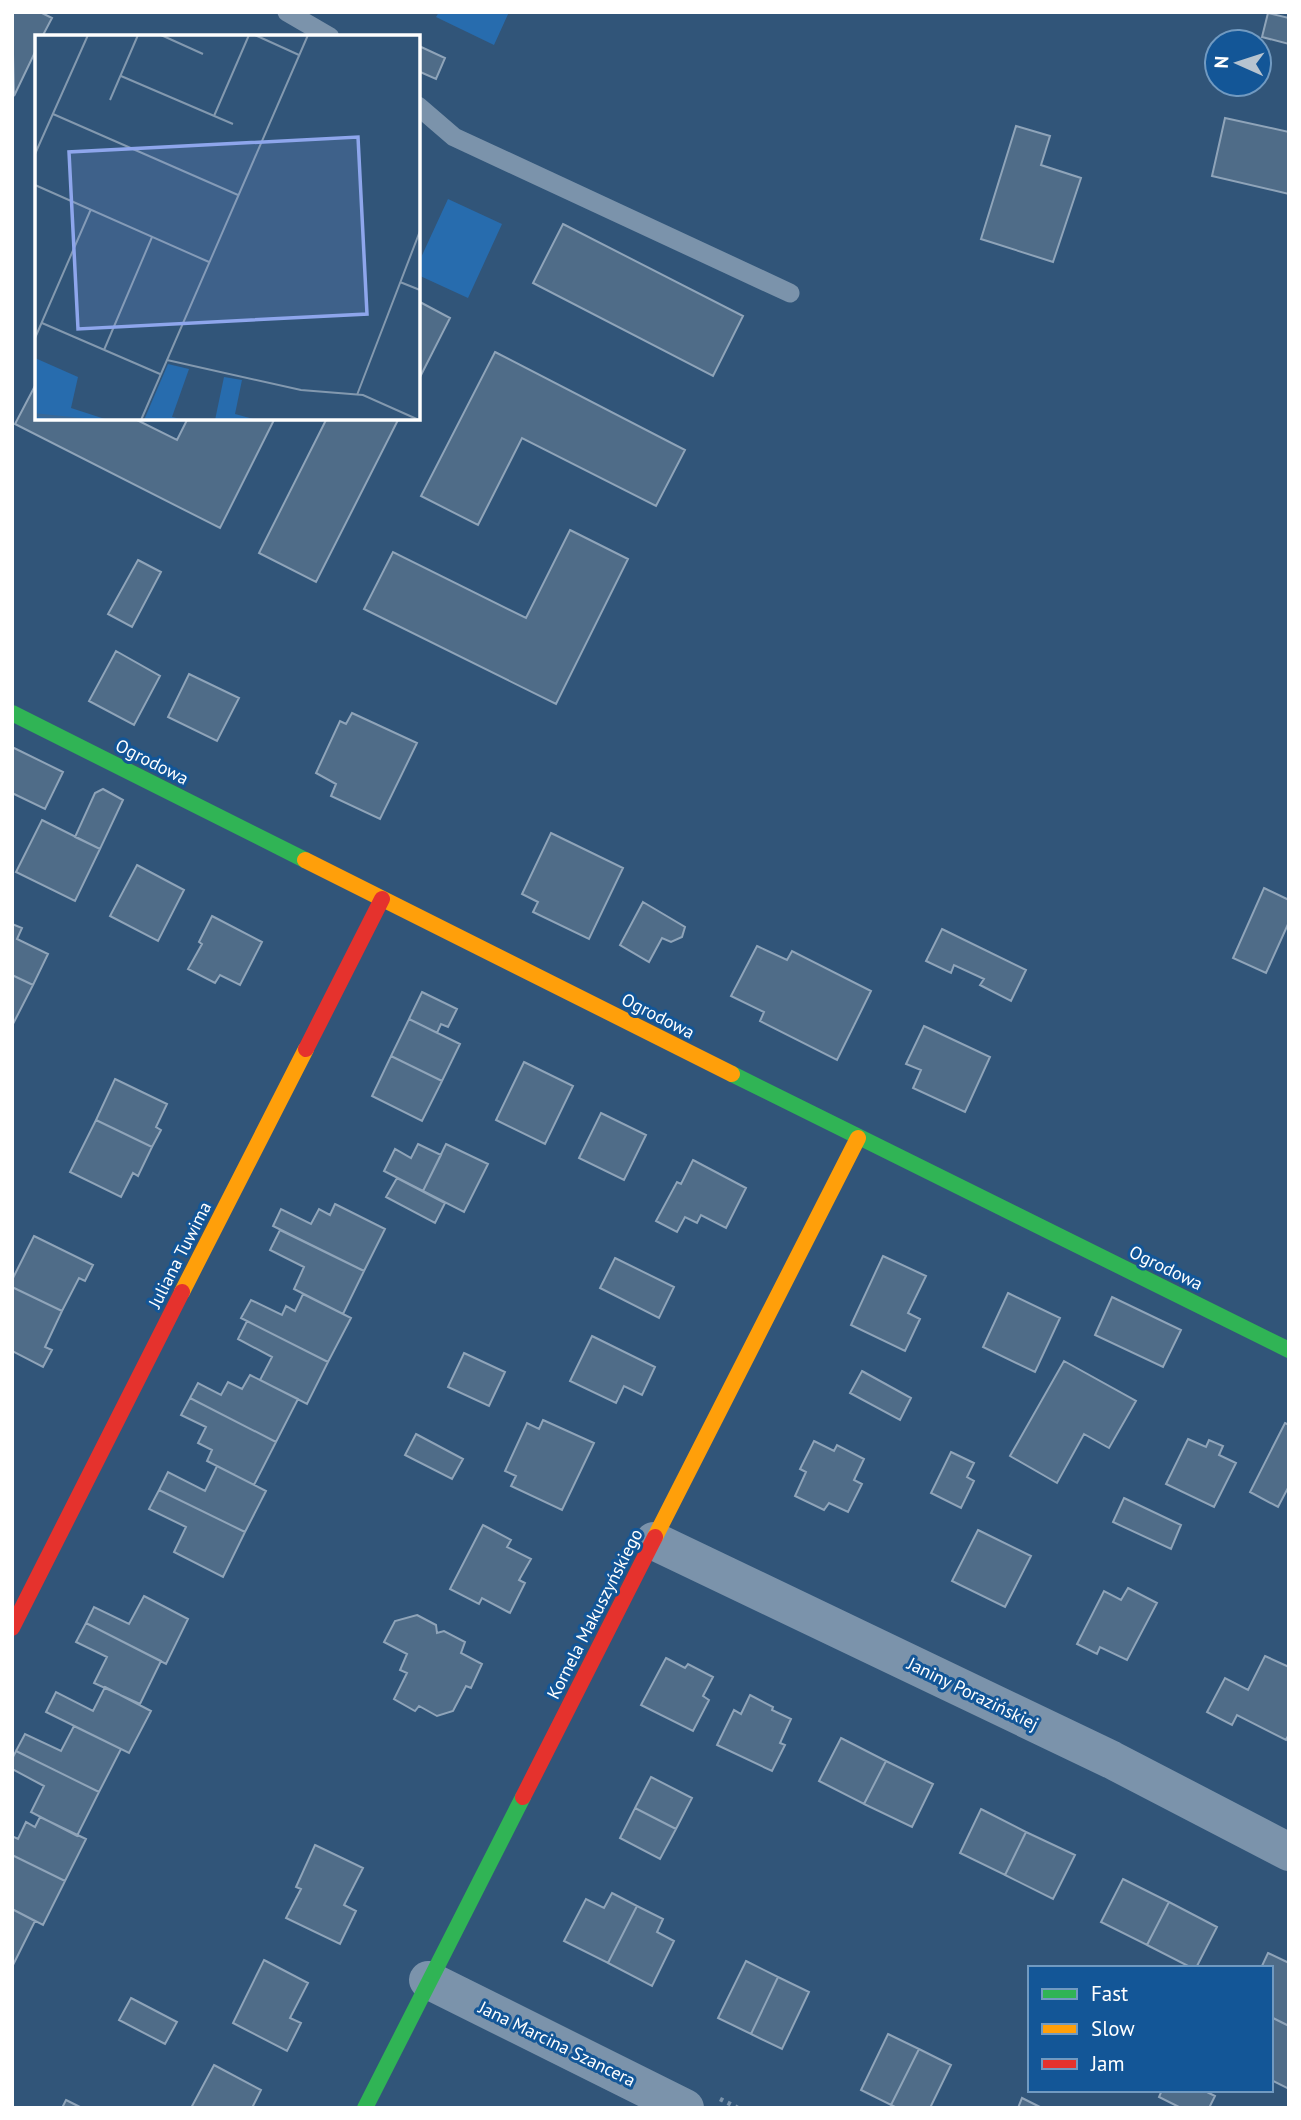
<svg xmlns="http://www.w3.org/2000/svg" width="1301" height="2120" font-family="'PT Sans',sans-serif">
<rect width="100%" height="100%" fill="#315579"/>
<path fill="#276cae" d="M439,12H509L494,45L436,17Z
M448,199L502,224L468,298L418,275V264Z"/>
<path fill="#4f6c88" stroke="#8fa4b9" stroke-width="2" d="M12,12H40L52,18L42,37H37V48L14,96Z
M1268,13L1289,18V44L1262,37Z
M419,46L445,58L436,79L418,71Z
M1225,118L1289,132V194L1212,176Z
M1016,126L1050,136L1041,165L1081,178L1053,262L981,239Z
M563,224L743,316L713,376L533,283Z
M418,301L450,318L418,381Z
M495,352L685,450L656,506L522,438L478,525L421,496Z
M37,382V418H133L177,440L188,418H275L220,528L15,424Z
M327,418H399L316,582L259,553Z
M570,530L628,559L556,704L364,609L393,552L526,618Z
M138,560L161,572L132,627L108,614Z
M116,651L160,676L134,725L89,701Z
M189,674L239,698L217,741L168,717Z
M352,713L417,743L380,819L331,796L336,784L316,773L340,721L346,724Z
M12,747L63,772L45,809L12,793Z
M103,789L123,800L100,849L75,837L95,793Z
M42,820L100,849L75,901L16,872Z
M551,833L623,868L589,939L533,912L538,902L522,894Z
M137,865L184,890L158,941L110,916Z
M1264,888L1289,900V922L1266,973L1233,958Z
M643,902L685,927L682,937L671,942L662,938L649,962L620,945Z
M212,916L262,942L240,985L220,975L215,983L188,969L202,944L199,942Z
M12,924L22,928L17,939L48,954L33,985L12,975Z
M942,929L1026,970L1011,1001L980,985L984,979L954,965L951,973L926,961Z
M757,946L787,960L792,951L871,991L837,1060L760,1021L764,1012L731,996Z
M12,975L33,985L13,1024H12Z
M422,992L457,1009L448,1027L441,1024L437,1033L409,1019Z
M409,1019L460,1044L442,1081L391,1056Z
M924,1026L990,1057L965,1112L913,1088L921,1070L906,1064Z
M391,1056L442,1081L422,1121L372,1096Z
M524,1062L573,1086L545,1144L496,1120Z
M115,1079L167,1104L156,1127L161,1130L152,1147L96,1120Z
M601,1113L646,1135L624,1180L579,1158Z
M96,1120L152,1147L138,1176L133,1173L121,1197L70,1172Z
M418,1144L441,1155L423,1191L384,1171L395,1149L411,1158Z
M446,1144L488,1164L464,1212L423,1191Z
M693,1160L746,1188L726,1228L701,1215L697,1223L685,1217L677,1232L656,1221L677,1182L681,1184Z
M397,1178L445,1203L435,1223L386,1197Z
M335,1204L385,1229L364,1271L273,1226L281,1209L311,1224L319,1209L330,1215Z
M280,1230L364,1271L343,1314L294,1289L304,1267L270,1250Z
M34,1236L93,1265L85,1281L79,1278L62,1311L12,1287V1280Z
M883,1256L926,1276L908,1313L920,1319L905,1351L851,1325Z
M615,1258L674,1287L659,1318L600,1288Z
M12,1287L62,1311L45,1347L52,1350L43,1367L12,1351Z
M1008,1293L1060,1318L1035,1372L983,1347Z
M303,1294L351,1318L328,1362L241,1318L251,1300L282,1315L286,1306L295,1311Z
M1112,1297L1181,1330L1163,1367L1095,1335Z
M247,1321L328,1362L307,1404L260,1380L272,1357L238,1339Z
M592,1336L655,1367L642,1395L624,1386L616,1403L570,1381Z
M464,1353L505,1372L489,1406L448,1387Z
M1064,1361L1136,1401L1109,1448L1084,1434L1057,1483L1010,1456Z
M862,1371L911,1398L900,1420L850,1393Z
M250,1375L298,1399L276,1442L190,1398L198,1383L221,1395L228,1382L242,1389Z
M190,1398L276,1442L254,1485L207,1461L212,1450L198,1443L206,1427L181,1415Z
M543,1420L594,1443L562,1510L511,1486L516,1476L505,1471L527,1423L539,1429Z
M1285,1423L1289,1425V1486L1278,1507L1250,1492Z
M416,1434L463,1459L452,1479L405,1455Z
M1188,1439L1206,1447L1209,1440L1223,1446L1219,1455L1236,1463L1214,1507L1166,1484Z
M814,1441L834,1451L837,1445L864,1459L854,1480L862,1484L848,1512L829,1503L824,1510L795,1496L806,1472L800,1469Z
M951,1452L974,1463L967,1477L974,1481L961,1508L931,1493Z
M217,1466L266,1491L245,1532L159,1490L168,1472L205,1491Z
M159,1490L245,1532L223,1577L174,1552L186,1527L149,1509Z
M1124,1498L1181,1525L1171,1549L1113,1522Z
M483,1525L511,1540L507,1547L531,1559L519,1580L525,1583L510,1613L482,1598L479,1604L450,1589Z
M978,1530L1031,1556L1005,1607L952,1581Z
M1128,1588L1157,1603L1127,1660L1100,1647L1097,1654L1077,1644L1104,1591L1121,1600Z
M144,1596L188,1619L166,1664L86,1623L94,1607L129,1624Z
M417,1615L436,1625L437,1633L444,1631L465,1642L461,1653L482,1664L471,1688L466,1686L453,1711L437,1716L419,1706L415,1711L394,1699L407,1673L400,1670L407,1654L384,1642L395,1621Z
M86,1623L161,1661L140,1704L94,1683L107,1657L76,1642Z
M1265,1656L1289,1667V1734L1286,1740L1237,1715L1232,1725L1207,1712L1225,1678L1248,1690Z
M666,1658L685,1668L688,1664L713,1677L703,1696L709,1700L693,1731L641,1705Z
M105,1687L151,1711L129,1753L46,1712L56,1692L93,1711Z
M750,1695L773,1707L772,1710L791,1719L780,1743L785,1745L772,1771L717,1745L734,1710L741,1714Z
M74,1726L121,1749L99,1792L16,1751L25,1734L61,1751Z
M841,1738L886,1761L864,1804L819,1781Z
M16,1751L99,1792L77,1836L31,1812L44,1786L12,1769V1759Z
M886,1761L933,1784L912,1827L864,1804Z
M651,1777L692,1798L676,1829L635,1808Z
M635,1808L676,1829L660,1859L620,1838Z
M981,1809L1026,1832L1005,1875L960,1853Z
M40,1817L86,1839L65,1881L12,1855V1836L18,1839L26,1822L35,1827Z
M1026,1832L1075,1855L1053,1899L1005,1875Z
M315,1845L363,1868L344,1905L356,1911L340,1944L286,1918L301,1889L296,1887Z
M12,1855L65,1881L43,1925L12,1909Z
M1123,1879L1169,1902L1147,1945L1101,1922Z
M612,1893L637,1906L608,1963L564,1941L586,1899L604,1908Z
M1169,1902L1217,1927L1196,1968H1192L1147,1945Z
M637,1906L663,1919L657,1932L674,1941L652,1986L608,1963Z
M12,1909L35,1921L13,1965L12,1964Z
M1268,1953L1289,1963V2026L1271,2017V1968H1261Z
M264,1960L308,1983L290,2018L301,2023L287,2051L233,2023Z
M746,1961L778,1977L751,2034L718,2018Z
M778,1977L809,1992L782,2049L751,2034Z
M131,1998L177,2022L165,2044L119,2020Z
M1271,2017L1289,2026V2089L1271,2080Z
M888,2034L919,2049L891,2105L861,2090Z
M919,2049L951,2065L930,2108H897L891,2105Z
M214,2065L261,2090L252,2108H191Z
M1162,2090H1203L1215,2096L1209,2108H1181L1159,2097Z
M1022,2098L1042,2108H1018Z
M66,2100L82,2108H62Z"/>
<g fill="none" stroke-linecap="round" stroke-linejoin="round">
<path stroke="#7b93ab" stroke-width="4.5" stroke-dasharray="3.5 5" stroke-linecap="butt" d="M720,2099L738,2108"/>
<path stroke="#7b93ab" stroke-width="19" d="M287,12L330,37
M418,106L454,137L790,293"/>
<path stroke="#7b93ab" stroke-width="38" d="M654,1541L1112,1760L1289,1852
M428,1980L685,2108"/>
<path stroke="#30b455" stroke-width="16" d="M12,713L305,860
M732,1074L1289,1350
M365,2108L523,1797"/>
<path stroke="#ff9f0a" stroke-width="16" d="M305,860L732,1074
M182,1292L306,1049
M655,1537L858,1138"/>
<path stroke="#e5322d" stroke-width="16" d="M306,1049L382,899
M12,1628L182,1292
M523,1797L655,1537"/>
</g>
<g text-anchor="middle" stroke-width="6" stroke-linejoin="round" paint-order="stroke">
<g font-size="18" fill="#fff" stroke="#135697">
<text transform="translate(152 762) rotate(27)" y="6">Ogrodowa</text>
<text transform="translate(658 1016) rotate(27)" y="6">Ogrodowa</text>
<text transform="translate(180 1255) rotate(-63)" y="6">Juliana Tuwima</text>
<text transform="translate(1166 1268) rotate(26)" y="6">Ogrodowa</text>
<text transform="translate(595 1614) rotate(-63)" y="6">Kornela Makuszyńskiego</text>
<text transform="translate(973 1694) rotate(26)" y="6">Janiny Porazińskiej</text>
<text transform="translate(557 2044) rotate(26)" y="6">Jana Marcina Szancera</text>
</g>
</g>
<g transform="translate(35 35)">
<rect width="385" height="385" fill="#315579"/>
<path d="M0,323L43,342L36,373L73,385H0ZM133,329L154,334L137,382L150,385H109ZM189,342L207,345L200,379L222,385H180Z" fill="#276cae"/>
<path fill="none" stroke="#396896" stroke-width="3.5" d="M0,380L49,385"/>
<path fill="none" stroke="#8399af" stroke-width="2" d="M126,0L168,19M220,0L264,20M86,41L198,89M75,65L103,0M18,79L203,160M179,81L214,0M0,119L53,0M0,150L174,227M365,247L385,255M7,288L125,339M0,303L56,174M69,315L117,202M132,325L266,355L328,360L384,385M322,360L385,196M106,385L273,0"/>
<path fill="#8ea6ec" fill-opacity="0.15" stroke="#8ea6ec" stroke-width="3.5" d="M323,102L332,279L43,294L34,117Z"/>
<rect width="385" height="385" fill="none" stroke="#fff" stroke-width="3.5"/>
</g>
<rect width="1301" height="2120" fill="none" stroke="#ffffff" stroke-width="28"/>
<rect x="1028" y="1966" width="245" height="126" fill="#135697" stroke="#719ac1" stroke-width="2"/>
<rect x="1042" y="1989" width="35" height="10" fill="#30b455" stroke="#719ac1" stroke-width="2"/>
<text x="1091" y="2001" font-size="21" fill="#ffffff">Fast</text>
<rect x="1042" y="2024" width="35" height="10" fill="#ff9f0a" stroke="#719ac1" stroke-width="2"/>
<text x="1091" y="2036" font-size="21" fill="#ffffff">Slow</text>
<rect x="1042" y="2059" width="35" height="10" fill="#e5322d" stroke="#719ac1" stroke-width="2"/>
<text x="1091" y="2071" font-size="21" fill="#ffffff">Jam</text>
<g transform="translate(1238 63) rotate(273)"><circle r="33" fill="#135697" stroke="#719ac1" stroke-width="2"/>
<path d="M0-5L12 26L0 18L-12 26Z" fill="#b7c4d0"/>
<text y="-10" font-size="19" font-weight="bold" text-anchor="middle" fill="#ffffff">N</text>
</g>
</svg>
